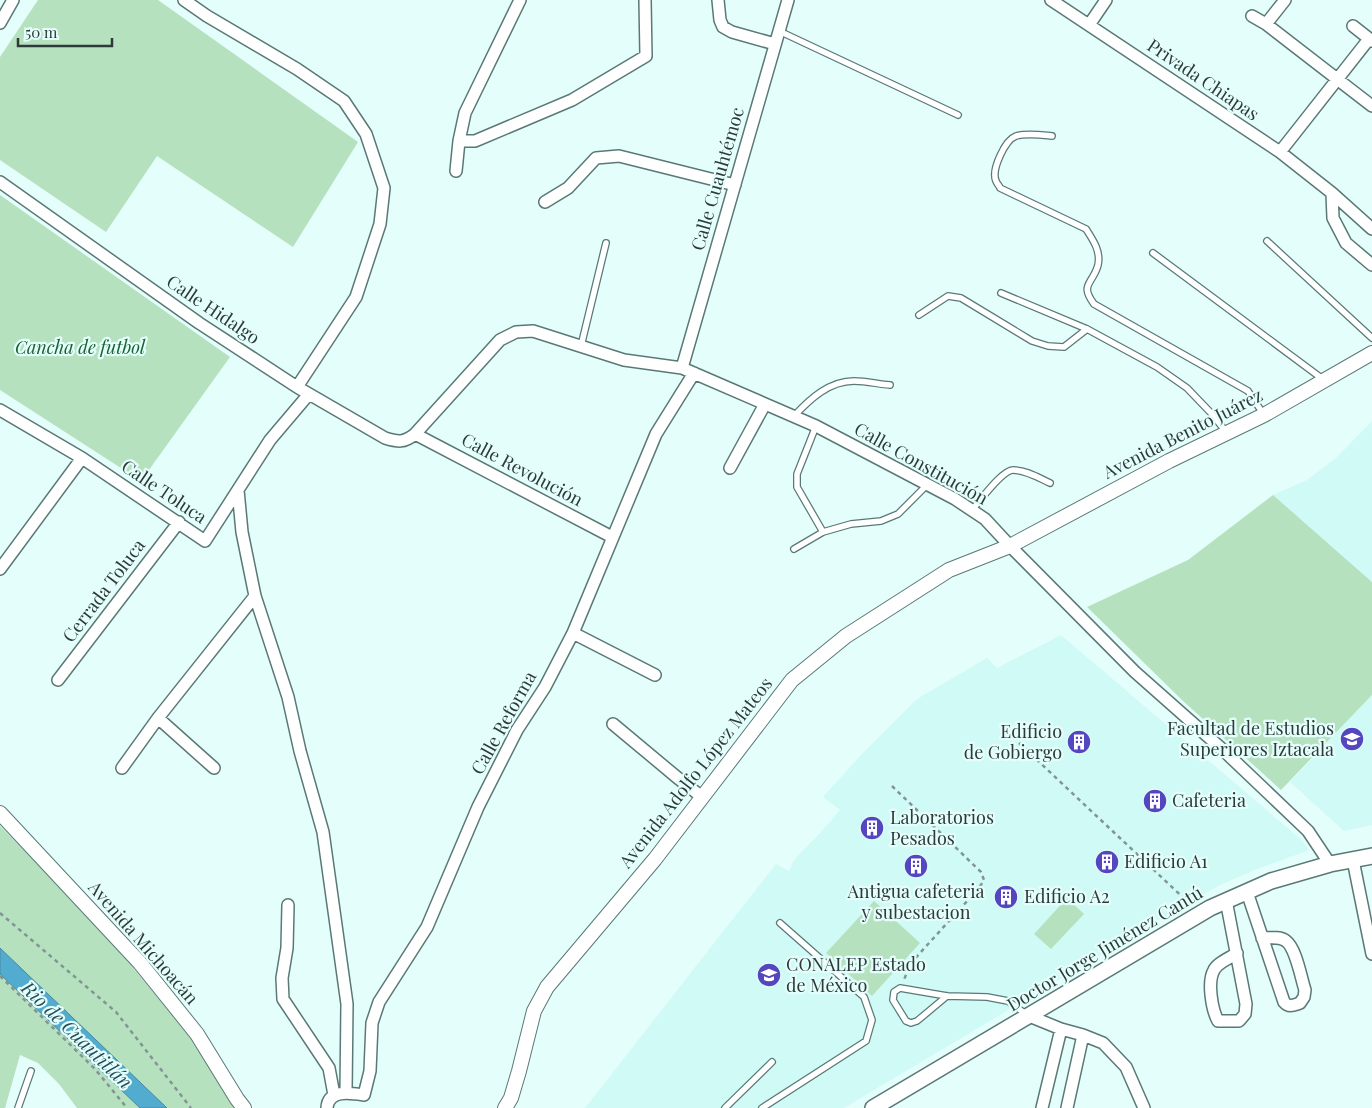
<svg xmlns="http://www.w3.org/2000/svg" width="1372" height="1108" font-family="'Playfair Display',serif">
<rect width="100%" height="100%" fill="#e4fefb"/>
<path fill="#cffaf6" d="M1372,421V582L1273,495L1307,480L1336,458Z
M1061,635L1075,647L1303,841L1308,849L1307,851L1257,869L1220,885L1186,904L844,1108H585L776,864L789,871L794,860L821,832L840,810L823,797L861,755L917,699L987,658L997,668Z
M1372,695V825L1344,831L1290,782Z"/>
<path fill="#b6e1bf" d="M38,0H158L358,142L293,247L157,156L106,232L0,160V57Z
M0,195L230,357L141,481L0,390Z
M1273,495L1372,582V695L1281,790L1182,700L1087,607L1188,560Z
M0,826L27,853L126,959L190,1037L237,1108H77L59,1084L38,1063L20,1055L5,1108H0Z
M1067,898L1084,914L1051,949L1034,934Z
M874,901L920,943L872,996L826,953Z"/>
<path fill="#52accf" stroke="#478aa2" d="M0,948L167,1108H140L0,974Z"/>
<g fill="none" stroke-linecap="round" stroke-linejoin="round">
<g stroke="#5a7976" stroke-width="8">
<path id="service" d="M779,31L958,115
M1052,136C1041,135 1027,133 1016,136C1005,140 991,170 996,181C997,184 999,185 1000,188L1086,229C1093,240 1101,251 1098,265C1093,284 1079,284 1094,304L1248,391L1264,415
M1267,241L1372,338
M1153,253L1324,380
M1001,293L1087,329L1157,367L1187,388L1211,413L1227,433
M919,315L948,296L961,298L1032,341L1048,346L1064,347L1087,329
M581,346L606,243
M794,416C810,399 829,381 854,381C866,381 878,384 890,385
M816,426L797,474V487L823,532
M972,510C980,501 1002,470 1013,470C1026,470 1039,478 1050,483
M794,549L823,532L851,524L881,521L898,514L927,485
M947,996L917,1021L911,1023L906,1021L893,1000L894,992L900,988L947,996L987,997L1008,1001L1027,1015
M18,1108L31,1071
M725,1108L772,1062
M762,1108L866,1041L872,1020L864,997L780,923"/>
</g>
<g stroke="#5a7976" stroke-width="14">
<path id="minor" d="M184,0L207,16L297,69L344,101L366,134L384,188L380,224L356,297L297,387
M718,0L720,20L723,27L732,32L775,44
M1051,0L1280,152L1332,193L1372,229
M1252,16L1266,24L1372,106
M0,23L13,0
M1266,24L1285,0
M1089,25L1106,0
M1353,26L1372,41
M459,141H475L572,100L646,56L645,0
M1280,152L1369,39
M456,171L459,141L465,113L520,0
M0,182L199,323L297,387L385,438C398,442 404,443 415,434L500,340L516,332L533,331L624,360L682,368L816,426L955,499L985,519L1010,546L1135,672L1222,749L1308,831L1330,864
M1332,193L1333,218L1346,243L1372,265
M545,202L568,188L596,158L619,156L735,185
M682,368L788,0
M0,410L82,458L205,541L270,440L309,394
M415,434L612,537
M730,468L765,404
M238,490L242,532L255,596L288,697L300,751L323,832L347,1004L346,1092
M0,569L82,458
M573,633L655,675
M58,680L179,522
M158,718L214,768
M613,724L679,779L702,797
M122,768L158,718L255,596
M1353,860L1372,954
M1247,892L1284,1002C1289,1008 1294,1005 1300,1003L1304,997L1305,990C1301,978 1296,948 1286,941C1280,936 1269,938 1262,938
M1226,900L1246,1004L1245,1014L1239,1021H1218C1212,1010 1207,982 1214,970C1217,963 1230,958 1237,953
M288,905L287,948L282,978L283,999L329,1068L334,1095
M1029,1016L1061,1029L1083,1035L1103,1043L1126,1067L1144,1108
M327,1108C328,1089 351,1093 364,1095L370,1071L372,1023L379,1002L427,927L478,807L517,730L545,687L573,633L656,434L694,373
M1042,1108L1061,1029
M1067,1108L1083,1035"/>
</g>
<g stroke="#5a7976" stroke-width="16">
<path id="tertiary" d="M0,813L140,963L197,1034L237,1099L244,1108
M505,1108L511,1098L519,1071L534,1011L547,987L655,859L792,680L846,636L949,570L1010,546L1169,461L1264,415L1372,353"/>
</g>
<g stroke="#5a7976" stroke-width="18">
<path id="secondary" d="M873,1108L1210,908L1271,881L1330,864L1372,856"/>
</g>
<path stroke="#829593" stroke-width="2.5" stroke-dasharray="4 4" stroke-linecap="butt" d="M1019,743L1190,904
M892,786L981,872L984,880L979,888L910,964L904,980
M0,913L116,1012L191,1108
M0,976L95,1069L127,1108"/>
<use href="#service" stroke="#fff" stroke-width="5.5"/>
<use href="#minor" stroke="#fff" stroke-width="11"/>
<use href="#tertiary" stroke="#fff" stroke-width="14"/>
<use href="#secondary" stroke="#fff" stroke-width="15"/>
</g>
<defs>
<g id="university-disc" transform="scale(1.25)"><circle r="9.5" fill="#5446be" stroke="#e4fefb"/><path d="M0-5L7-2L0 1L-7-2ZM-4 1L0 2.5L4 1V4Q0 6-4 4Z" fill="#fff"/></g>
<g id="building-disc" transform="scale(1.25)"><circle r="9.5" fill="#5446be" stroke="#e4fefb"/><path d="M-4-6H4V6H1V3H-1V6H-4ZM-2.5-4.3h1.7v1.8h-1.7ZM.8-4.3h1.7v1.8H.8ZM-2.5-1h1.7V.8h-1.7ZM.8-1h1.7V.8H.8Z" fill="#fff"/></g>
<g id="school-disc" transform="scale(1.25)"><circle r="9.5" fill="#5446be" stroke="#e4fefb"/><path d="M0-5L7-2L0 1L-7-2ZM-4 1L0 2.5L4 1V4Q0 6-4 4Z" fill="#fff"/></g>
</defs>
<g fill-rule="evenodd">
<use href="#university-disc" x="1352" y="739"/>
<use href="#building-disc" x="1079" y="742"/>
<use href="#building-disc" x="1155" y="801"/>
<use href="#building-disc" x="872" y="828"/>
<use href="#building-disc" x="1107" y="862"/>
<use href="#building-disc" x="916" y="866"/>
<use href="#building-disc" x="1006" y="897"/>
<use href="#school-disc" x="769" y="975"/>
</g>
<g text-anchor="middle" stroke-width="4.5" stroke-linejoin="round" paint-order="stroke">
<g font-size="18" fill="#2d3a39" stroke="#e4fefb">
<text transform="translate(1203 80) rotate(34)" y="6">Privada Chiapas</text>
<text transform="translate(718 179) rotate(-74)" y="6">Calle Cuauhtémoc</text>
<text transform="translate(213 310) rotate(34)" y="6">Calle Hidalgo</text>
<text transform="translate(1183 434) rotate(-27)" y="6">Avenida Benito Juárez</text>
<text transform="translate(921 464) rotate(29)" y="6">Calle Constitución</text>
<text transform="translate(522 470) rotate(28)" y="6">Calle Revolución</text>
<text transform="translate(164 492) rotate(34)" y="6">Calle Toluca</text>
<text transform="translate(104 591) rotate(-53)" y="6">Cerrada Toluca</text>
<text transform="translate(504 723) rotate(-61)" y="6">Calle Reforma</text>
<text transform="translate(696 773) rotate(-52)" y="6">Avenida Adolfo López Mateos</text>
<text transform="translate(143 943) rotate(49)" y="6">Avenida Michoacán</text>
<text transform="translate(1105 949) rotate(-31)" y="6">Doctor Jorge Jiménez Cantú</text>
</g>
<g font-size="18" font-style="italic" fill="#196132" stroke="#e4fefb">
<text x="80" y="354">Cancha de futbol</text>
</g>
<g font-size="18" fill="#2d3a39" stroke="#e4fefb" text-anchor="start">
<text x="1334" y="735" text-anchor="end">Facultad de Estudios<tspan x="1334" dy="21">Superiores Iztacala</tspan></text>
<text x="1062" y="738" text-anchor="end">Edificio<tspan x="1062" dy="21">de Gobiergo</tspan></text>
<text x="1172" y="807">Cafeteria</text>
<text x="890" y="824">Laboratorios<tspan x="890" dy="21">Pesados</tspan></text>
<text x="1124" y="868">Edificio A1</text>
<text x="916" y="898" text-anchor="middle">Antigua cafeteria<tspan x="916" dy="21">y subestacion</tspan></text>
<text x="1024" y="903">Edificio A2</text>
<text x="786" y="971">CONALEP Estado<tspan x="786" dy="21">de México</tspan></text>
</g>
<g font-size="19" font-style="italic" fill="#254d5c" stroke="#e4fefb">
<text transform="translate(77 1035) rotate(44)" y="7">Rio de Cuautitlán</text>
</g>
</g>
<path d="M18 38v8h94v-8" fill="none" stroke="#2d3a39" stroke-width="2.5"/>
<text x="25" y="38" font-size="15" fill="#2d3a39" stroke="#e4fefb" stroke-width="4" paint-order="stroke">50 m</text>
</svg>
